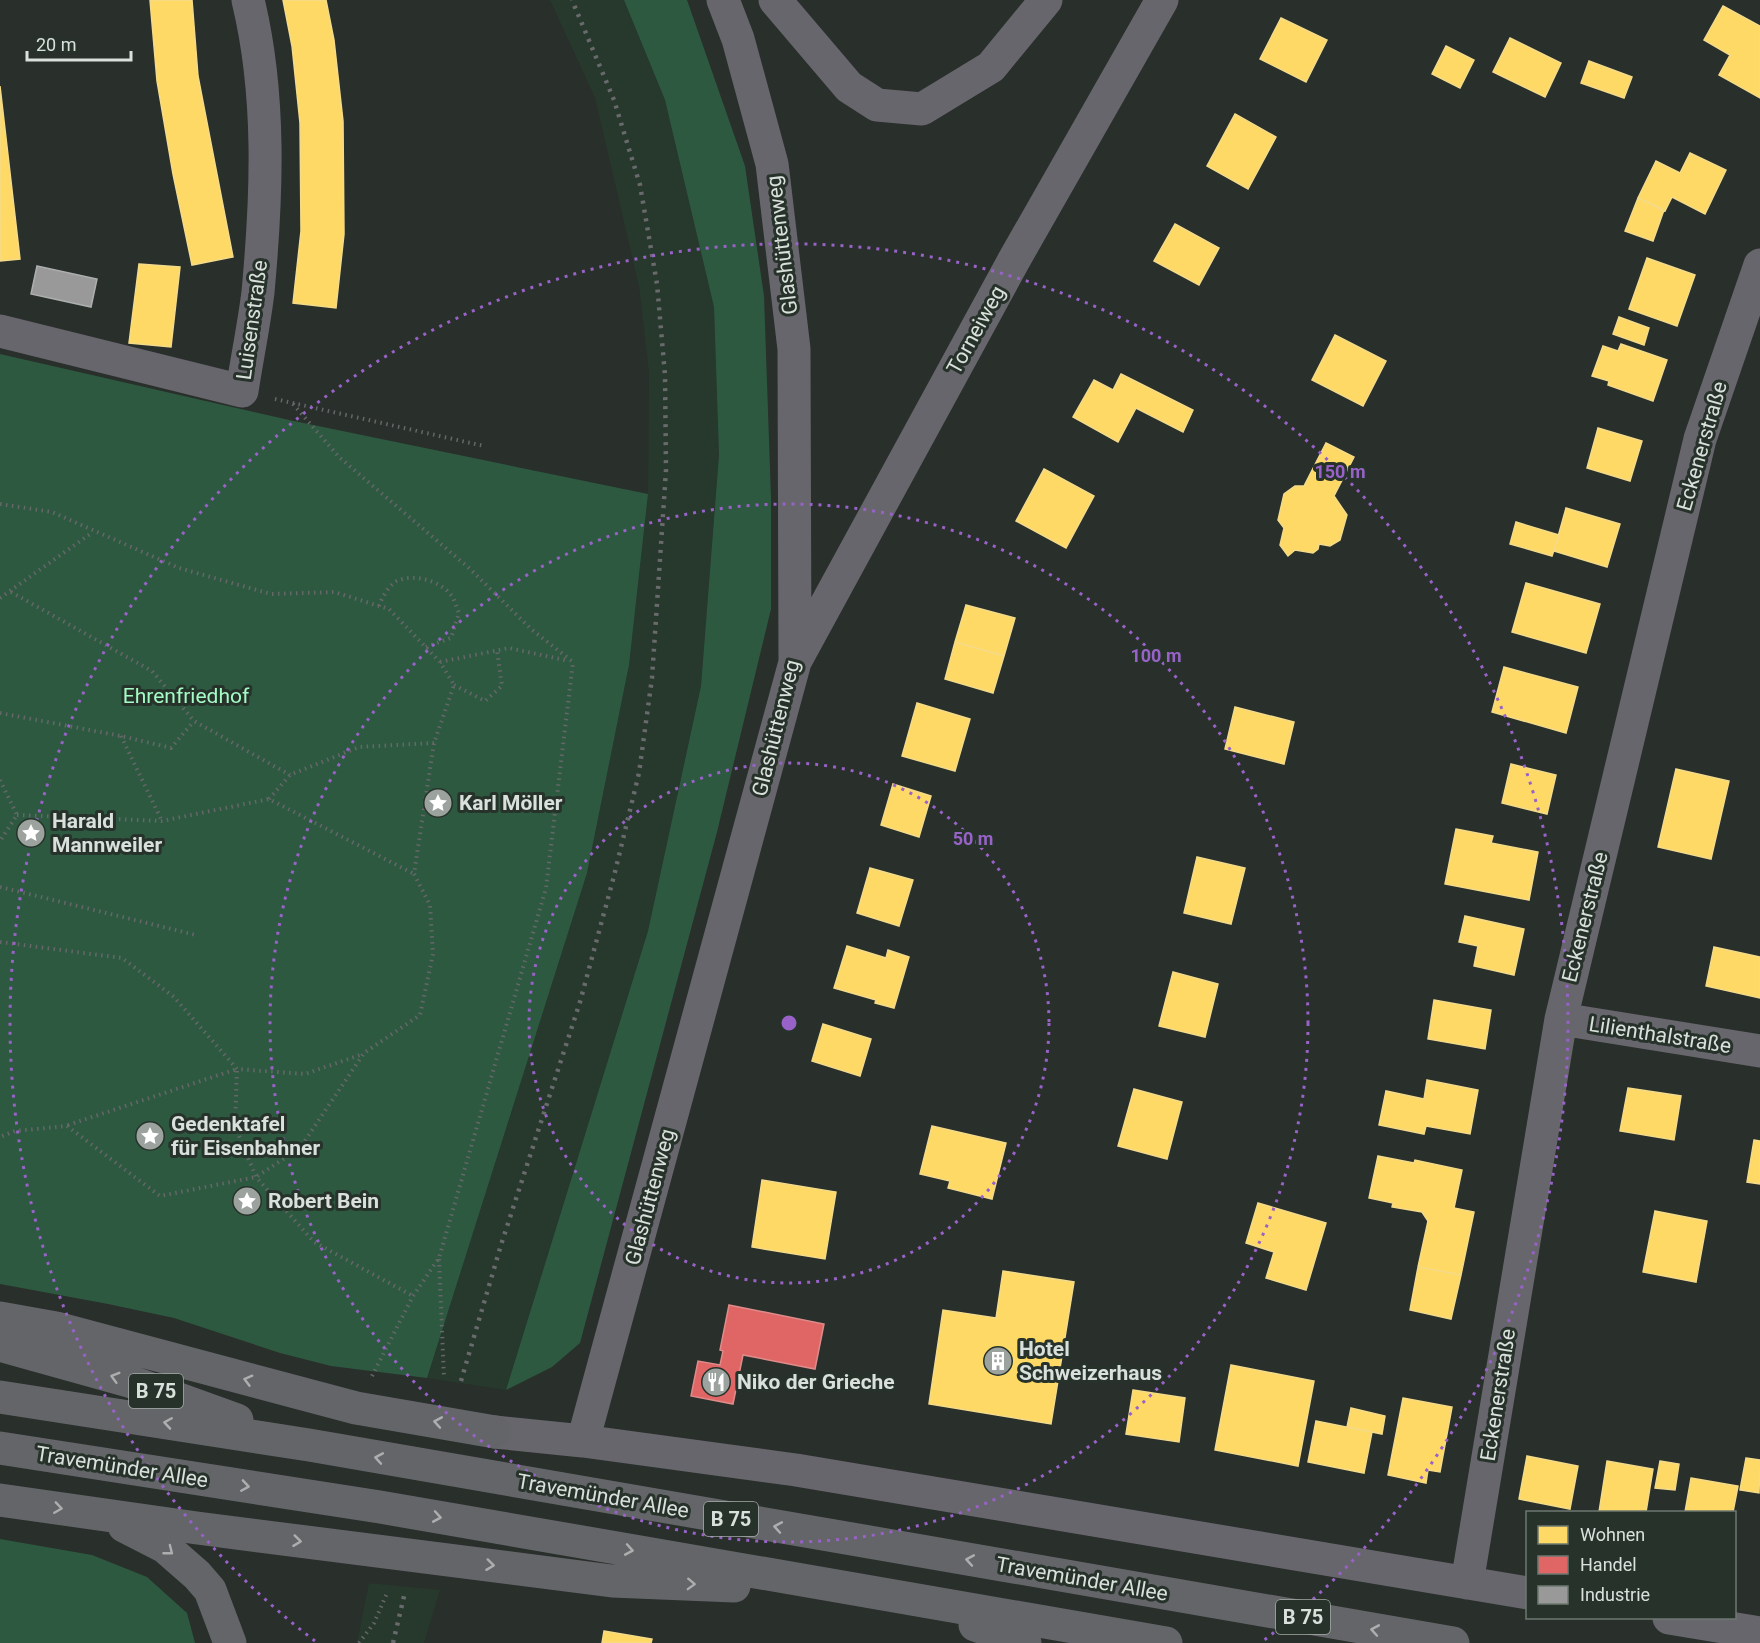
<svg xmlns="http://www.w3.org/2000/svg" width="1760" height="1643" font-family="Roboto,sans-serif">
<rect width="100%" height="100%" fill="#292f2b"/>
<path fill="#27382d" d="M550,0H624L665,100L714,307L719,455L701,686L648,931L506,1390L427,1378L587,873L629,665L648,494L649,373L639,286L595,98Z
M369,1583L440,1590L424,1643H357Z"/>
<path fill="#2d5941" d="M624,0H687L745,166L764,296L771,498V609L717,832L580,1343L552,1367L506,1390L648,931L701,686L719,455L714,307L665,100Z
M0,354L289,420L648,494L629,665L587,873L427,1378L331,1366L280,1353L174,1318L108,1304L0,1284Z
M0,1539L92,1555L147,1577L187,1613L195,1643H0Z"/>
<path fill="#ffd966" stroke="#f4db89" stroke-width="1.5" d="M150,0H192L198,76L233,257L192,265L173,174L157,81Z
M283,0H326L334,40L343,121L344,234L336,308L293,303L301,231L300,123L292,46Z
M1723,6L1760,26V98L1719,75L1730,55L1704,40Z
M1281,18L1327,40L1306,82L1260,59Z
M1510,38L1561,63L1545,97L1493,72Z
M1446,46L1474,60L1460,88L1432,74Z
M1589,61L1632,77L1624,98L1581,83Z
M0,86L20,259L0,261Z
M1235,114L1276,137L1248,189L1207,166Z
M1690,153L1726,170L1705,214L1672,197L1665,211L1638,198L1656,161L1680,173Z
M1638,198L1664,210L1653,241L1625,231Z
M1175,224L1219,248L1199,285L1154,261Z
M1647,258L1695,275L1677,326L1629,309Z
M139,264L180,267L171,347L129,343Z
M1619,317L1649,328L1644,345L1613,334Z
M1335,335L1386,361L1363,406L1312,380Z
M1621,344L1667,360L1653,401L1608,385L1609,381L1592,376L1603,346L1618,351Z
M1121,374L1193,410L1183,432L1136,408L1118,442L1073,417L1094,380L1113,390Z
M1598,428L1642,441L1630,481L1587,468Z
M1326,443L1354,457L1334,496L1347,515L1340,540L1330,546L1319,544L1318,549L1313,553L1295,550L1288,556L1280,545L1284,528L1278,520L1284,494L1295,486H1304Z
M1044,469L1094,496L1066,548L1016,521Z
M1566,508L1620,524L1607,567L1554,551Z
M1516,522L1559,535L1552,556L1510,544Z
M1526,583L1600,604L1586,653L1512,632Z
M966,605L1015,618L1004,656L955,642Z
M955,642L1004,656L993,693L945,679Z
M1504,667L1578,687L1566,733L1492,712Z
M917,703L970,719L955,771L902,756Z
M1235,707L1294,722L1284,764L1225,749Z
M1511,764L1556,775L1547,814L1502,803Z
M1676,769L1729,781L1711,859L1658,847Z
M893,784L931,796L919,837L881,825Z
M1456,829L1493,836L1491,843L1538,852L1529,900L1445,884Z
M1197,857L1245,868L1231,924L1184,913Z
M870,868L913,880L899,926L857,913Z
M1465,916L1524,929L1514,975L1474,966L1478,946L1459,942Z
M847,946L886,958L888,950L909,957L894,1008L875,1003L876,1000L834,988Z
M1714,947L1760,957V998L1706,986Z
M1173,972L1218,984L1205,1037L1159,1026Z
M1434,1000L1491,1010L1485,1049L1428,1039Z
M823,1024L871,1039L860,1076L812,1061Z
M1427,1080L1478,1090L1470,1134L1426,1126L1424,1134L1379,1125L1386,1091L1424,1099Z
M1628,1088L1681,1096L1674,1140L1620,1131Z
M1134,1089L1182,1102L1167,1159L1118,1146Z
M932,1126L1006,1143L992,1199L948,1188L950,1181L920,1174Z
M1754,1140L1760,1141V1184L1747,1182Z
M1378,1156L1414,1163L1415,1160L1462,1170L1454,1208L1474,1212L1461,1275L1418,1267L1428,1221L1422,1212L1392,1207L1393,1203L1369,1198Z
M762,1180L836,1192L825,1259L752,1247Z
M1258,1203L1326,1223L1306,1290L1266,1278L1274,1252L1246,1243Z
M1655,1211L1707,1221L1696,1282L1643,1272Z
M1418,1267L1461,1275L1451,1319L1410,1310Z
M1003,1271L1074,1282L1051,1424L929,1404L943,1310L996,1318Z
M1231,1365L1314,1381L1298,1466L1215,1450Z
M1133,1390L1185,1398L1179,1442L1126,1434Z
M1403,1398L1452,1407L1440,1472L1428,1470L1426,1483L1388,1475Z
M1351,1408L1385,1416L1382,1434L1347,1427Z
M1316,1421L1372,1432L1364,1473L1308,1462Z
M1527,1456L1578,1466L1570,1509L1519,1499Z
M1746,1458L1760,1460L1759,1493L1740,1490Z
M1607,1461L1653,1469L1646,1512H1599Z
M1660,1461L1679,1464L1675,1490L1655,1488Z
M1691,1478L1738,1486L1733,1512H1685Z
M604,1631L652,1639L651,1643H602Z"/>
<path fill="#e06666" stroke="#de8b89" stroke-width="1.5" d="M729,1305L824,1324L815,1369L743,1355L733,1404L691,1396L698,1361L720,1365L723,1351L720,1350Z"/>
<path fill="#999" stroke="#acafad" stroke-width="1.5" d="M37,266L97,279L91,307L31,294Z"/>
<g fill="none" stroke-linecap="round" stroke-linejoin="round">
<path stroke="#656768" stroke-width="4" stroke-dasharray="1.5 4.5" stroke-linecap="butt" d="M275,399L484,446
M293,404L339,457L469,568L531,629L573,662
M0,504L52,512L179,568L271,594L334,592L389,609L440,662L454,685L434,743L414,874L430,905L433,954L420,1015L364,1053L300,1148L256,1177L160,1196L67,1126L15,1131L0,1137
M11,592L152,671L194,721L290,775
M0,598L93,532
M379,606C382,597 390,583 399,580C416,574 440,581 451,595C455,600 456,607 459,613L451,638L426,647
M440,662L509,648L569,661
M454,685L485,701L502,686L497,650
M0,713L121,736L171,748L194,721
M121,736L162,821
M0,780L17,815L0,841
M269,799L290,775L359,747L434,743
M17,815L162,821L269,799L414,874
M0,887L196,935
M0,942L122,958L174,997L237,1069L305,1074L363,1054
M68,1125L237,1069L235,1126L256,1177L314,1242L413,1296
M439,1259L444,1378
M372,1376L413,1296L439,1258L546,888L573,662
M359,1643L374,1623L387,1593"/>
<path stroke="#68666d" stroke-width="33" d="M775,0L849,87L877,105L922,109L991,67L1046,0
M0,331L242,391C247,358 254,325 258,292C267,195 271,95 248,0
M797,658L1014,260L1162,0
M1561,1019L1760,1051
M495,1432L583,1441L796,1470L1528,1593
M583,1441L795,662L794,349L772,164L738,39L723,0
M1467,1583L1561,1019L1700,439L1760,265
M1669,1618L1760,1633"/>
<path stroke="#646569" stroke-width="33" d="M0,1318L56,1328L356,1408L495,1432
M0,1345L129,1381L237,1420
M0,1397L309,1445L1453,1643
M0,1448L380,1507L1166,1643
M0,1500L197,1528L612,1581L734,1586
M124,1526L165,1547L197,1575L210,1590L230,1643
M975,1625L1025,1643"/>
<path stroke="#696a6c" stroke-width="4.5" stroke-dasharray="3 6" stroke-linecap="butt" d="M461,1381L501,1245L580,1002L614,876L639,773L652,678L666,470L665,375L657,284L640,185L614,100L572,0
M393,1643L405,1592"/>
</g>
<defs><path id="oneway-chevron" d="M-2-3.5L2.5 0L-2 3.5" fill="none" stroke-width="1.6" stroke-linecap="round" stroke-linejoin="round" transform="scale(1.5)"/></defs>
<g stroke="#abafae">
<use href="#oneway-chevron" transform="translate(115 1377) rotate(-164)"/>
<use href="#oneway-chevron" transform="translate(248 1380) rotate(-165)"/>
<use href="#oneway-chevron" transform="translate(438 1422) rotate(-170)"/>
<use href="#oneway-chevron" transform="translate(168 1423) rotate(-171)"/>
<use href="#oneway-chevron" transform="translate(379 1458) rotate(-170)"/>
<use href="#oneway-chevron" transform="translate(245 1486) rotate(9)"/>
<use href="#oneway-chevron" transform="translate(58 1508) rotate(8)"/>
<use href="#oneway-chevron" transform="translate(437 1517) rotate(10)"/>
<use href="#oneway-chevron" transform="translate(778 1527) rotate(-170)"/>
<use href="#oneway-chevron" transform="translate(297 1541) rotate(7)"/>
<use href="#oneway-chevron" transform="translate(629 1550) rotate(10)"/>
<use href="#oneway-chevron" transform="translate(169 1551) rotate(38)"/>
<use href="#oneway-chevron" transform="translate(970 1560) rotate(-170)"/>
<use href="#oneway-chevron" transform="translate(490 1565) rotate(7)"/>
<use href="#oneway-chevron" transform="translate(691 1584) rotate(2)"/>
<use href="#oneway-chevron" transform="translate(1375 1630) rotate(-170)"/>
</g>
<g fill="none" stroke="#9862c8" stroke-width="3" stroke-dasharray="3 6">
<circle cx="789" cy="1023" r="260"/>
<circle cx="789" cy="1023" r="519"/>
<path d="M315 1641A779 779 0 1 1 1263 1641"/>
</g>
<defs>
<g id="sight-disc" transform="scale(1.5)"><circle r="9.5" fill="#9ca39e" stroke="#26322a"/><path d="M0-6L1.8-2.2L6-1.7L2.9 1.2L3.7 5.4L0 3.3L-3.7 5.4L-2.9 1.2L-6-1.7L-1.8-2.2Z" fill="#fff"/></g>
<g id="building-disc" transform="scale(1.5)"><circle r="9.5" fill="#9ca39e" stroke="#26322a"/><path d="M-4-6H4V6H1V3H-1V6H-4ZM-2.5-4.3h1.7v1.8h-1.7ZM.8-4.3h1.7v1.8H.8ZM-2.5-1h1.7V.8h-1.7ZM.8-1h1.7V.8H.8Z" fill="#fff"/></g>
<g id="restaurant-disc" transform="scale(1.5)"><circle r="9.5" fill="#9ca39e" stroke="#26322a"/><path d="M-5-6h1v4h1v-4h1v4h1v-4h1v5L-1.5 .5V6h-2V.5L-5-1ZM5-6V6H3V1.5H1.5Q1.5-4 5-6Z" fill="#fff"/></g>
</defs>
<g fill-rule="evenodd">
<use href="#sight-disc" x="438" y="803"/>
<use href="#sight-disc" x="31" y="833"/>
<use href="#sight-disc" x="150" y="1136"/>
<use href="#sight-disc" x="247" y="1201"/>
<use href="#building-disc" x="998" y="1361"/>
<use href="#restaurant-disc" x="716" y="1382"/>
</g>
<g text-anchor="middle" stroke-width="6" stroke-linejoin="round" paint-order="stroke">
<g fill="#26322a" stroke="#a4aca7" stroke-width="1.5">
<rect x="129" y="1374" width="54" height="34" rx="4.5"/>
<rect x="704" y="1502" width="54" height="34" rx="4.5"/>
<rect x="1276" y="1600" width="54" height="34" rx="4.5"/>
</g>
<g font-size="20" font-weight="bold" fill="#dae1dc">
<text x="156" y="1398">B 75</text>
<text x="731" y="1526">B 75</text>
<text x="1303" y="1624">B 75</text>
</g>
<g font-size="21" fill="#dae1dc" stroke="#26322a">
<text transform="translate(782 245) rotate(-97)" y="7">Glashüttenweg</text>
<text transform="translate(252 320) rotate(-82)" y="7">Luisenstraße</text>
<text transform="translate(976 330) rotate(-61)" y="7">Torneiweg</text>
<text transform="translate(1702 446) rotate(-74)" y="7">Eckenerstraße</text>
<text transform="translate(776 728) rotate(-76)" y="7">Glashüttenweg</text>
<text transform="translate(1585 917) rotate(-76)" y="7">Eckenerstraße</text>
<text transform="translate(1660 1035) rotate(9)" y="7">Lilienthalstraße</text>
<text transform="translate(650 1197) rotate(-75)" y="7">Glashüttenweg</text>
<text transform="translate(1498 1395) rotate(-81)" y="7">Eckenerstraße</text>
<text transform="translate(122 1467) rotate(9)" y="7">Travemünder Allee</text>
<text transform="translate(603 1496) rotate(10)" y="7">Travemünder Allee</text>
<text transform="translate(1082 1579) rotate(10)" y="7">Travemünder Allee</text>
</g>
<g font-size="21" fill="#a4fbc6" stroke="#26322a">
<text x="186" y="703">Ehrenfriedhof</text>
</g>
<g font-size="21" font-weight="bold" fill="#dae1dc" stroke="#26322a" text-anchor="start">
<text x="459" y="810">Karl Möller</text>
<text x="52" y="828">Harald<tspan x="52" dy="24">Mannweiler</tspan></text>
<text x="171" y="1131">Gedenktafel<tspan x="171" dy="24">für Eisenbahner</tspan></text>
<text x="268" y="1208">Robert Bein</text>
<text x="1019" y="1356">Hotel<tspan x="1019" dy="24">Schweizerhaus</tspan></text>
<text x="737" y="1389">Niko der Grieche</text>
</g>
</g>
<circle cx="789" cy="1023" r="9" fill="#9862c8" stroke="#26322a" stroke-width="3"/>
<g font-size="18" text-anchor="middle" font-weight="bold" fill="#9862c8" stroke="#26322a" stroke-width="6" stroke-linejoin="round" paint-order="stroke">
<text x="1340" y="478">150 m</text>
<text x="1156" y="662">100 m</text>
<text x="973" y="845">50 m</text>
</g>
<rect x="1526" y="1511" width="210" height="108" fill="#26322a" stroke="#6e7871" stroke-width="1.5"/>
<rect x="1538" y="1526" width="30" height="18" fill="#ffd966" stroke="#6e7871" stroke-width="1.5"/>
<text x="1580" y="1541" font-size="18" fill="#dae1dc">Wohnen</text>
<rect x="1538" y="1556" width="30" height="18" fill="#e06666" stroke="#6e7871" stroke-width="1.5"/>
<text x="1580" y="1571" font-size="18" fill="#dae1dc">Handel</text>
<rect x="1538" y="1586" width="30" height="18" fill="#999999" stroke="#6e7871" stroke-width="1.5"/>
<text x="1580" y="1601" font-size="18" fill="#dae1dc">Industrie</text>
<path d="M27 51v9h104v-9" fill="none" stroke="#dae1dc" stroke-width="3"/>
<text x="36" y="51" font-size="18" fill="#dae1dc" stroke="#26322a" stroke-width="4.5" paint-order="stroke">20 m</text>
</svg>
